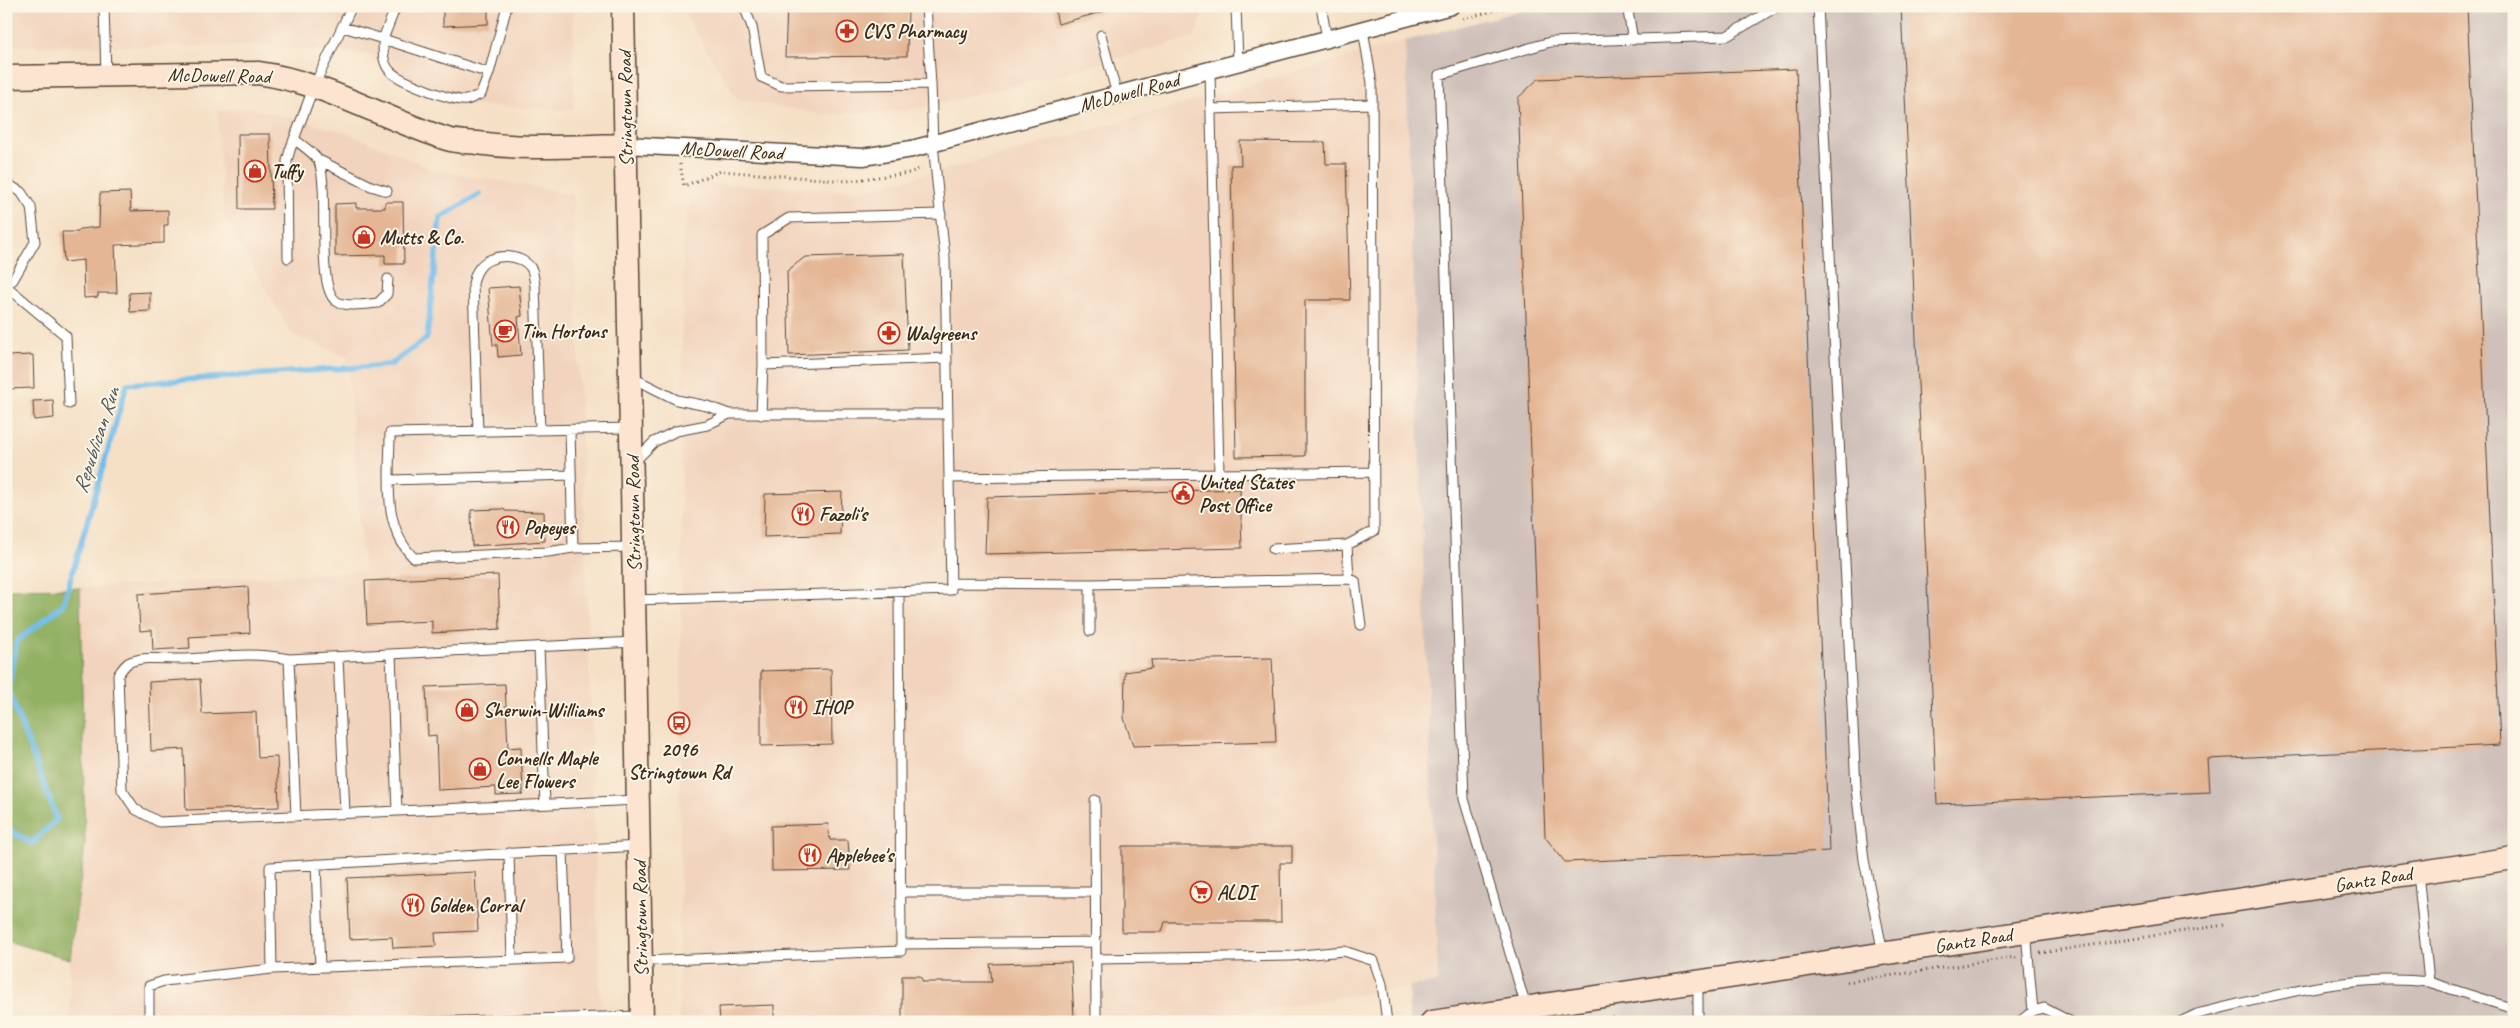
<svg xmlns="http://www.w3.org/2000/svg" width="2520" height="1028" font-family="Caveat,sans-serif">
<rect width="100%" height="100%" fill="#fcf5e5"/>
<filter id="ink" filterUnits="userSpaceOnUse"><feTurbulence type="fractalNoise" baseFrequency=".02" numOctaves="2"/><feDisplacementMap in="SourceGraphic" scale="10" xChannelSelector="R" yChannelSelector="G"/><feConvolveMatrix kernelMatrix="1 2 1 2 8 2 1 2 1" color-interpolation-filters="sRGB"/></filter>
<filter id="wash" filterUnits="userSpaceOnUse"><feTurbulence type="fractalNoise" baseFrequency=".0096" numOctaves="4" result="noise"/><feDisplacementMap in="SourceGraphic" scale="20" xChannelSelector="R" yChannelSelector="G"/><feGaussianBlur stdDeviation="1.12" result="paint"/><feColorMatrix in="noise" values="0 0 0 0 0 0 0 0 0 0 0 0 0 0 0 0 0 1.4 0 .05"/><feComposite in="paint" operator="in"/></filter>
<g filter="url(#wash)">
<rect width="100%" height="100%" fill="#f5e0c6"/>
<path fill="#f2d4be" d="M6,6H573L574,110L447,104L367,54L255,46H6Z
M693,6H1206L1194,37L1062,74L902,112L820,114L737,99L686,16Z
M1405,41L1438,982L1184,1022H679L683,230L699,183L860,191L995,157Z
M251,108L345,132L435,170L573,194L601,1022H70V959L85,845L80,588L364,571L347,357L292,334L224,217L217,111Z"/>
<path fill="#cfc0ba" d="M1538,6H2514V1022H1409V986L1438,982L1405,41Z"/>
<path fill="#93b163" stroke="#676e40" d="M80,588L85,845L70,959L6,941V589Z"/>
<g fill="none" stroke-linecap="round" stroke-linejoin="round">
<path stroke="#73beec" stroke-width="5.5" d="M6,828L32,843L57,819L8,690L17,641L63,605L127,384L390,365L427,338L440,218L480,194"/>
</g>
<g id="blocks">
<path fill="#e4b695" d="M443,6H488V24L443,26Z
M787,6H908L907,56L785,57Z
M1054,6H1105V11L1058,24Z
M1901,6H2467L2500,745L2208,759L2210,792L1937,804Z
M1796,69L1829,851L1565,862L1545,837L1518,98L1538,79Z
M238,134H270L272,209H239Z
M1240,141L1325,142L1326,164H1346L1350,300H1305V456L1236,457L1231,165H1241Z
M130,192L131,211L168,210V225H164V243L115,245L117,293H98V297L84,298L83,260L64,262L62,232H78L80,229L99,227L100,193Z
M385,202H403L404,264H385V255L335,256V204L356,203V208H385Z
M904,254L908,350L789,355L787,271L805,257Z
M519,286L522,316L518,317L521,355L498,357L497,345H493L488,288Z
M150,292V311L130,312L129,293Z
M33,355L34,388L6,389V356Z
M53,400L54,418L34,420L33,401Z
M1240,489L1242,548L985,554L987,497Z
M842,492L840,534L764,537L765,494Z
M504,509L505,511L544,512L545,541L472,546L471,510Z
M498,575L500,629L432,633V621L367,624L365,581Z
M248,587L250,633L189,637L190,648L153,650L152,630L140,631L138,594Z
M1272,658L1276,742L1133,746L1124,718L1125,672L1152,668L1151,660Z
M831,669L832,744L761,746V671Z
M200,679L202,714L256,712L258,758L277,757L279,807L186,810L184,749L151,751L149,682Z
M505,684L508,748L521,747L523,794L496,795V787L438,790L436,735L428,736L426,687Z
M828,824L830,840H848L850,870L772,871L771,826Z
M1122,846H1292V863H1280L1281,922H1165L1162,932H1122Z
M475,872L478,931L435,933L436,946L393,948L392,937L350,939L347,878Z
M1071,962L1074,1017L1013,1019V1022H902V976H920L923,982H992L990,964Z
M774,1005V1022H720L719,1007Z"/>
</g>
</g>
<g filter="url(#ink)">
<use href="#blocks" fill-opacity="0" stroke="#574537" stroke-width="1"/>
<g fill="none" stroke-linecap="round" stroke-linejoin="round">
<g stroke="#574537" stroke-width="11">
<path id="lane" d="M104,6L106,75
M396,6L383,39L489,73
M744,6L752,27L761,77L781,86L931,84L933,144L945,258L949,478L1219,474L1210,70
M926,6L931,84
M1236,6L1238,63
M1321,6L1327,39
M1627,6L1633,40
M1818,6L1856,788L1864,860L1883,953
M343,27L383,39C383,50 382,64 391,72C400,81 454,102 466,100C471,99 476,96 481,94L489,73L507,6
M1101,35L1117,95
M1211,109L1372,104
M294,139C301,145 316,154 319,162C330,191 315,286 336,301C345,308 367,304 378,303L387,294L388,279
M319,160L371,186L387,191
M6,183L21,192L31,207L35,242L13,280L6,284
M288,258L287,161L290,150L314,86L352,6
M6,286L66,336L69,404
M763,365L947,358
M631,377L677,400L707,406L729,414H948
M761,415L763,365L762,235L789,218L941,214
M570,430L573,548L548,552L414,558C381,526 390,475 390,433L631,428
M478,432L473,284C474,280 475,274 478,270C488,252 523,252 532,270C534,275 534,281 535,286L540,430
M635,461L654,442L676,431L707,425L729,414
M1219,474L1374,472
M390,480L571,475
M1347,545L1349,579
M573,548L633,547
M1273,549L1347,545L1374,531L1372,83L1363,30
M951,583L1090,584L1349,579L1355,581L1361,625
M1090,584V631
M634,600L951,590L949,478
M635,642L289,659C248,651 225,657 185,659C168,660 144,655 128,663C124,666 121,671 118,675L122,790L135,809L159,822L638,800
M539,647L545,804
M391,655L397,811
M338,657L345,813
M289,659L296,816
M1095,800L1096,1022
M509,853L512,960
M316,864L320,967
M901,892H1095
M2026,932L2033,1011
M901,944L1096,942
M1096,959L1291,956L1344,951L1374,961L1382,984L1387,1022
M641,961L901,951L899,591
M272,969L567,958L563,850
M1698,981V1022
M2429,982L2514,1009
M1526,1007L1464,799L1439,75L1550,42L1727,36L1778,6
M149,1022V986L164,981L272,969L270,867L639,846
M424,1022L642,1016
M816,1022V1021
M2019,1022L2033,1011L2044,1008L2071,1022
M2180,1022L2197,1014C2273,996 2350,973 2429,982L2418,873"/>
</g>
<g stroke="#574537" stroke-width="19">
<path id="street" d="M625,145L863,157L912,149L1451,6"/>
</g>
<g stroke="#574537" stroke-width="25">
<path id="secondary" d="M623,6L642,1022
M6,77L258,73C325,82 383,119 447,139C457,142 467,142 477,143C527,150 575,146 625,145
M1432,1022L2514,858"/>
</g>
<path stroke="#574537" stroke-width="3" stroke-dasharray="1 4" stroke-linecap="butt" d="M1463,19L1511,6
M680,164L684,186L721,171L847,181L909,173L922,168
M2040,953L2224,925
M1847,982L2016,957
M1588,1022L1616,1017"/>
<use href="#lane" stroke="#fff" stroke-width="9"/>
<use href="#street" stroke="#fff" stroke-width="16"/>
<use href="#secondary" stroke="#fde4d1" stroke-width="22"/>
</g>
</g>
<defs>
<g id="pharmacy-ring" transform="scale(1.125)"><circle r="9.5" fill="#fcf5e5" stroke="#c8321e" stroke-width="1.5"/><path d="M-2-6h4v4h4v4h-4v4h-4v-4h-4v-4h4Z" fill="#c8321e"/></g>
<g id="shop-ring" transform="scale(1.125)"><circle r="9.5" fill="#fcf5e5" stroke="#c8321e" stroke-width="1.5"/><path d="M-5-2.5h2.3a2.7 3.5 0 0 1 5.4 0H5L5.5 6h-11ZM-1.5-2.5h3a1.5 2.3 0 0 0-3 0Z" fill="#c8321e"/></g>
<g id="cafe-ring" transform="scale(1.125)"><circle r="9.5" fill="#fcf5e5" stroke="#c8321e" stroke-width="1.5"/><path d="M-5.5-4.5H6V0H3Q3 3.5 0 3.5H-2.5Q-5.5 3.5-5.5 0ZM3-3.2v2h1.7v-2ZM-6 4.5H4V6H-6Z" fill="#c8321e"/></g>
<g id="civic-ring" transform="scale(1.125)"><circle r="9.5" fill="#fcf5e5" stroke="#c8321e" stroke-width="1.5"/><path d="M-.6-6.5H3V-4.5H.6V-3L4-1V1h2V6H-6V1h2V-1L-.6-3ZM-1.2 2.5V6h2.4V2.5Z" fill="#c8321e"/></g>
<g id="restaurant-ring" transform="scale(1.125)"><circle r="9.5" fill="#fcf5e5" stroke="#c8321e" stroke-width="1.5"/><path d="M-5-6h1v4h1v-4h1v4h1v-4h1v5L-1.5 .5V6h-2V.5L-5-1ZM5-6V6H3V1.5H1.5Q1.5-4 5-6Z" fill="#c8321e"/></g>
<g id="bus-ring" transform="scale(1.125)"><circle r="9.5" fill="#fcf5e5" stroke="#c8321e" stroke-width="1.5"/><path d="M-5-6H5V4H4V6H2V4H-2V6H-4V4H-5ZM-3.5-4V0h7V-4ZM-3.5 1.2v1.5H-2V1.2ZM2 1.2v1.5H3.5V1.2Z" fill="#c8321e"/></g>
<g id="supermarket-ring" transform="scale(1.125)"><circle r="9.5" fill="#fcf5e5" stroke="#c8321e" stroke-width="1.5"/><path d="M-6-5.5h2.5l.6 2H6L4.5 2H-2.5L-4.4-4H-6ZM-1.5 3.2a1.3 1.3 0 1 0 .1 0ZM3 3.2a1.3 1.3 0 1 0 .1 0Z" fill="#c8321e"/></g>
</defs>
<g fill-rule="evenodd">
<use href="#pharmacy-ring" x="847" y="31"/>
<use href="#shop-ring" x="255" y="171"/>
<use href="#shop-ring" x="364" y="237"/>
<use href="#cafe-ring" x="505" y="331"/>
<use href="#pharmacy-ring" x="889" y="333"/>
<use href="#civic-ring" x="1183" y="493"/>
<use href="#restaurant-ring" x="803" y="514"/>
<use href="#restaurant-ring" x="508" y="527"/>
<use href="#restaurant-ring" x="796" y="707"/>
<use href="#shop-ring" x="467" y="710"/>
<use href="#bus-ring" x="679" y="723"/>
<use href="#shop-ring" x="480" y="769"/>
<use href="#restaurant-ring" x="810" y="855"/>
<use href="#supermarket-ring" x="1201" y="892"/>
<use href="#restaurant-ring" x="413" y="905"/>
</g>
<g text-anchor="middle" stroke-width="4" stroke-linejoin="round" paint-order="stroke">
<g font-size="20" font-weight="bold" fill="#3b2a1e" stroke="#fcf5e5" text-anchor="start">
<text x="863" y="38">CVS Pharmacy</text>
<text x="271" y="178">Tuffy</text>
<text x="380" y="244">Mutts &amp; Co.</text>
<text x="521" y="338">Tim Hortons</text>
<text x="905" y="340">Walgreens</text>
<text x="1199" y="489">United States<tspan x="1199" dy="23">Post Office</tspan></text>
<text x="819" y="521">Fazoli's</text>
<text x="524" y="534">Popeyes</text>
<text x="812" y="714">IHOP</text>
<text x="483" y="717">Sherwin-Williams</text>
<text x="679" y="756" text-anchor="middle">2096<tspan x="679" dy="23">Stringtown Rd</tspan></text>
<text x="496" y="765">Connells Maple<tspan x="496" dy="23">Lee Flowers</tspan></text>
<text x="826" y="862">Applebee's</text>
<text x="1217" y="899">ALDI</text>
<text x="429" y="912">Golden Corral</text>
</g>
<g font-size="20" fill="#3b2a1e" stroke="#fcf5e5">
<text transform="translate(219 75) rotate(1)" y="7">McDowell Road</text>
<text transform="translate(1129 92) rotate(-15)" y="7">McDowell Road</text>
<text transform="translate(625 109) rotate(-91)" y="7">Stringtown Road</text>
<text transform="translate(732 150) rotate(3)" y="7">McDowell Road</text>
<text transform="translate(633 514) rotate(-91)" y="7">Stringtown Road</text>
<text transform="translate(2373 879) rotate(-9)" y="7">Gantz Road</text>
<text transform="translate(640 919) rotate(-91)" y="7">Stringtown Road</text>
<text transform="translate(1973 940) rotate(-9)" y="7">Gantz Road</text>
</g>
<g font-size="21" font-style="italic" fill="#4c565c" stroke="#fcf5e5">
<text transform="translate(96 440) rotate(-72)" y="7">Republican Run</text>
</g>
</g>
<rect width="2520" height="1028" fill="none" stroke="#fcf5e5" stroke-width="25"/>
</svg>
